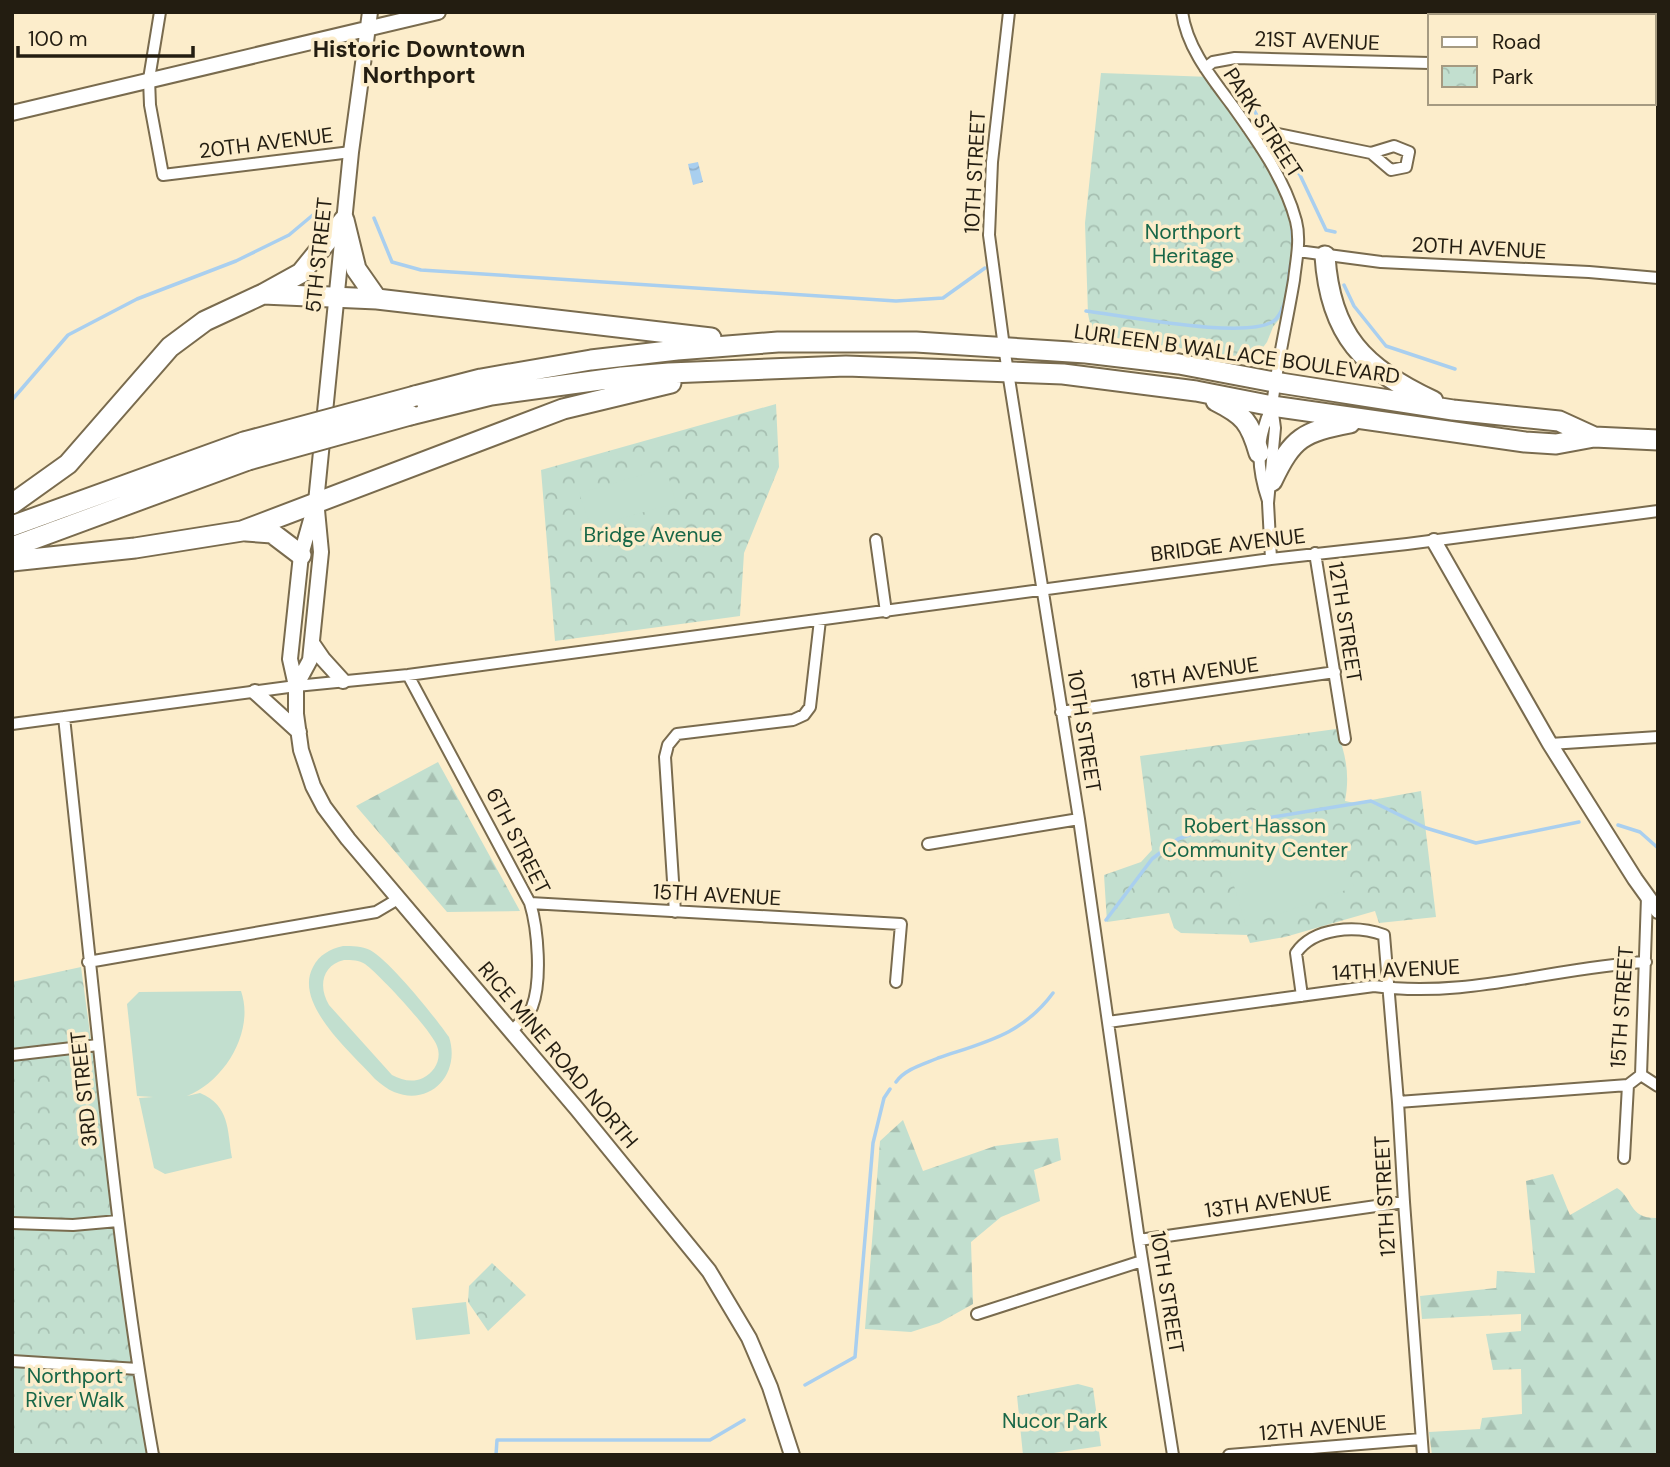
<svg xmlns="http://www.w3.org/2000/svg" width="1670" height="1467" font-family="'DM Sans',sans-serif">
<defs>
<pattern id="forest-firs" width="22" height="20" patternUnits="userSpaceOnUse" patternTransform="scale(1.75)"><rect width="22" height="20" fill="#c2dfcf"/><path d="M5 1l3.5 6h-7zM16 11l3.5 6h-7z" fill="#a6bfb1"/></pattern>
<pattern id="park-crowns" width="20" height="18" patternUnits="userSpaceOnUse" patternTransform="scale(1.75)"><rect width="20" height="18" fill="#c2dfcf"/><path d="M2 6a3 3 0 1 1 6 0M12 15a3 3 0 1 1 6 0" fill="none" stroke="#a6bfb1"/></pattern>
<pattern id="water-waves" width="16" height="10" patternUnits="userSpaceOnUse" patternTransform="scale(1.75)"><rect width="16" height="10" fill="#a9cfef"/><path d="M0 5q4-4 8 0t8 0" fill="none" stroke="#91b1cc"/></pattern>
</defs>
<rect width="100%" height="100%" fill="#fcedcb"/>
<path fill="url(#forest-firs)" d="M438,762L520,911L447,912L356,806Z
M903,1120L923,1171L995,1146L1058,1138L1061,1160L1034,1170L1040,1201L1001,1217L971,1242L973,1304L939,1323L911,1332L865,1329L880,1141Z
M1553,1174L1570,1215L1617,1188C1634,1199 1628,1219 1658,1218V1450L1654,1455H1432L1429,1432L1480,1429L1482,1418L1522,1414L1521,1369L1493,1370L1486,1334L1521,1331V1314L1422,1319L1420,1296L1496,1288L1497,1271L1535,1273L1526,1181Z"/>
<path fill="url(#park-crowns)" d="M1101,73L1211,77L1248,128L1297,224L1289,307L1273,327L1267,342L1258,354L1248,359L1104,336L1091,328L1088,314L1085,223Z
M776,404L779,467L744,553L740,616L555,641L541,470Z
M1336,729C1346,754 1350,775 1345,801L1355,803L1421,791L1436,917L1379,923L1375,911L1285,937L1250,943L1247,935L1181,933L1174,928L1169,913L1107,922L1104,875L1141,862L1152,850L1140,756Z
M81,967L146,1445L165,1455H12V982Z
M492,1263L526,1295L488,1331L468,1302L469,1286Z
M1078,1384L1093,1388L1101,1446L1040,1455H1023L1017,1396Z"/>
<path fill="#c2dfcf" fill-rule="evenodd" d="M666,468L676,503L591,527L579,493Z
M1251,810L1285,811L1317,827L1341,855L1354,887L1246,926L1213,815Z
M343,946C352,946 362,946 370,950C391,962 434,1016 449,1037C461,1073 431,1107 394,1092C387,1089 381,1084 375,1079C352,1053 293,1004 313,967C319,955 330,949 343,946ZM344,960C352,960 359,960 365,964C379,974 432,1031 437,1046C442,1059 435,1072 423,1078C412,1083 402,1080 392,1075L329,1005C318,987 322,965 344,960Z
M241,991C255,1031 225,1081 187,1096L200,1093C230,1106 227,1129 232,1158L165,1174L154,1168L139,1098L153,1097L137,1096L127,1004L139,992Z
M466,1302L470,1334L416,1340L412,1308Z"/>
<path fill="url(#water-waves)" d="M698,162L703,182L693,185L688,164Z"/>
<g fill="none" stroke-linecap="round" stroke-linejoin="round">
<path stroke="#a9cfef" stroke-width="3.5" d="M1232,71L1259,119
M1272,140L1300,175L1326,230L1335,232
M374,218L392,262L421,270L896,301L943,298L985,268
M1292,230L1293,248
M1344,285L1354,306L1386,346L1455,369
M1086,311C1120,315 1255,342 1276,319C1289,304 1287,281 1291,262
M12,400L68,335L137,299L236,261L289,235L320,209
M1618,825L1640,832L1658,848
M1106,920L1152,859L1178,839L1211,827L1371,801L1426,828L1476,843L1579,822
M896,1082C905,1069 924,1064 938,1058C985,1042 1022,1035 1053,993
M805,1385L855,1357L873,1143L884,1098L890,1089
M496,1455L497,1440H710L744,1420"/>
<g stroke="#796b4e" stroke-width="14">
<path id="street" d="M160,12L149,79L150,105L163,175L351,152
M1009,12L992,162L989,235L1004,347L1079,819L1139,1240L1173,1455
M1182,12C1187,48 1211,77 1232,105C1257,140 1285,179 1296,221C1301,240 1296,261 1294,280C1287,322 1277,364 1272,406L1275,428L1268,503L1271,559
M1465,16L1466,12
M1652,16L1653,12
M1654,65L1658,70
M1205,68L1213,62L1235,58L1430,63
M1248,128L1371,153
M1394,146L1409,152L1406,167L1391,170L1371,153Z
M1298,251L1381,262L1589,272L1658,278
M1268,501C1256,466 1256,440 1272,406
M876,540L886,612
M1315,553L1345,739
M408,675L530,903C538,929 542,981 532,1007C528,1016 518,1024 511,1032
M1061,712L1335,672
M64,717C76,833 88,949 101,1066C115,1196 130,1326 153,1455
M12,724L296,686L408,675L1271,559L1407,544L1658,511
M1550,744L1658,737
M928,844L1079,819
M530,903L901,924L896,982
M675,912L665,757L668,745L677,734L793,720L804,715L810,707L820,620
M88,962L376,912L398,899
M1302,996L1296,953C1314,927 1356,925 1384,935L1398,1102L1404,1202L1423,1455
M1108,1022L1374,986C1465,999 1556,967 1646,962
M12,1055L98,1045
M1641,1075L1658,1086
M1398,1102L1628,1085
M1624,1158L1628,1085L1641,1075L1647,897
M12,1223L73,1225L118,1221
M1139,1240L1404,1202
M977,1314L1142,1261
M12,1361L138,1369
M1229,1455L1421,1439"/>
</g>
<g stroke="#796b4e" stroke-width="18">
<path id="secondary" d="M370,12L351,152L316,502L301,555L290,659L296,686V714L301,750L313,786L324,807L348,839L577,1109L709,1271L749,1338L770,1387L792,1455
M12,113L438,12
M1434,541L1550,744L1635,879L1658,911
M312,643L323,659L343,681
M296,686L310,660L321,552L317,510
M255,692L299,732"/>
</g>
<g stroke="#796b4e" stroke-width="23">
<path id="highway" d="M344,220L356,269L377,299
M1325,256C1330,335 1364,369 1433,401
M263,294L377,299L711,338
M415,396L481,379L591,360L677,350L778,342H916L1086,353L1179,364L1274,382L1453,410L1559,421L1594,437
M1216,401C1244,415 1250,422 1259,453
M410,415L491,395L622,377L669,373L846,366L1063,374L1196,391L1272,406L1525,442L1556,444L1594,437L1658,440
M1272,481C1293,437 1303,432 1350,423
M12,504L68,464L170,347L205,321L263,294L301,273L344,220
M12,526L244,442
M246,531L272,533L301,555
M12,547L248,460
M12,561L135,548L242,531L563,409L671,383"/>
</g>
<use href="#street" stroke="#fff" stroke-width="10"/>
<use href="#secondary" stroke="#fff" stroke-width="14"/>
<use href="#highway" stroke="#fff" stroke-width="19"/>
<g stroke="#796b4e" stroke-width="23" stroke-linecap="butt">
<path id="highway-bridge" d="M244,442L415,396
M248,460L410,415"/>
</g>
<use href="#highway-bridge" stroke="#fff" stroke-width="19"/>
</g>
<g text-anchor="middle" stroke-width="7" stroke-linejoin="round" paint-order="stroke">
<g font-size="21" fill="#231d11" stroke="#fcedcb">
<text transform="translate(1317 41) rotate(2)" y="7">21ST AVENUE</text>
<text transform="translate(1263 123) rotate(57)" y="7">PARK STREET</text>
<text transform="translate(266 143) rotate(-7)" y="7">20TH AVENUE</text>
<text transform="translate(975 172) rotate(-87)" y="7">10TH STREET</text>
<text transform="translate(1479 248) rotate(3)" y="7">20TH AVENUE</text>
<text transform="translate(319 255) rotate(-84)" y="7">5TH STREET</text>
<text transform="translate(1237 354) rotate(8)" y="7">LURLEEN B WALLACE BOULEVARD</text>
<text transform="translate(1228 545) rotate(-7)" y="7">BRIDGE AVENUE</text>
<text transform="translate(1345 622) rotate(81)" y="7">12TH STREET</text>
<text transform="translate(1195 673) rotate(-8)" y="7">18TH AVENUE</text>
<text transform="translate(1084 731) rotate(81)" y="7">10TH STREET</text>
<text transform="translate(518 841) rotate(63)" y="7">6TH STREET</text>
<text transform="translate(717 895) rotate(3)" y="7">15TH AVENUE</text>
<text transform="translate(1396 970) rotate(-3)" y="7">14TH AVENUE</text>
<text transform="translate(1622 1007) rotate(-86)" y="7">15TH STREET</text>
<text transform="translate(558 1055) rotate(50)" y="7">RICE MINE ROAD NORTH</text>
<text transform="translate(84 1089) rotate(-96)" y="7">3RD STREET</text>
<text transform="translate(1385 1196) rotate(-93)" y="7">12TH STREET</text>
<text transform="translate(1268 1202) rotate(-8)" y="7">13TH AVENUE</text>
<text transform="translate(1167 1292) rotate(81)" y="7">10TH STREET</text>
<text transform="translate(1323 1428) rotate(-5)" y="7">12TH AVENUE</text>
</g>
<g font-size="21" fill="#186748" stroke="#fcedcb">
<text x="1193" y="239">Northport<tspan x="1193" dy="24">Heritage</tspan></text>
<text x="653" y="542">Bridge Avenue</text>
<text x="1255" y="833">Robert Hasson<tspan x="1255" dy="24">Community Center</tspan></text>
<text x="75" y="1383">Northport<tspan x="75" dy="24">River Walk</tspan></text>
<text x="1055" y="1428">Nucor Park</text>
</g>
<g font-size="23" font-weight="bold" fill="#231d11" stroke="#fcedcb">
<text x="419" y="57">Historic Downtown<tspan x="419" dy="26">Northport</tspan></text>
</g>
</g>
<rect width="1670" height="1467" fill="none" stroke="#231d11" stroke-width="28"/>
<rect x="1428" y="14" width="228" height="91" fill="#fcedcb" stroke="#a59a81" stroke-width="2"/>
<rect x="1442" y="37" width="35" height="10" fill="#ffffff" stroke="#a59a81" stroke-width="2"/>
<text x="1492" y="49" font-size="21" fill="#231d11">Road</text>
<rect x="1442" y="66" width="35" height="21" fill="url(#park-crowns)" stroke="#a59a81" stroke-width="2"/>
<text x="1492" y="84" font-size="21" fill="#231d11">Park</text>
<path d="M18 46v10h175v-10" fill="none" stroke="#231d11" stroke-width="3.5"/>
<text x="28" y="46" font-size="21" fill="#231d11" stroke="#fcedcb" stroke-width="5" paint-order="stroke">100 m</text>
</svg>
